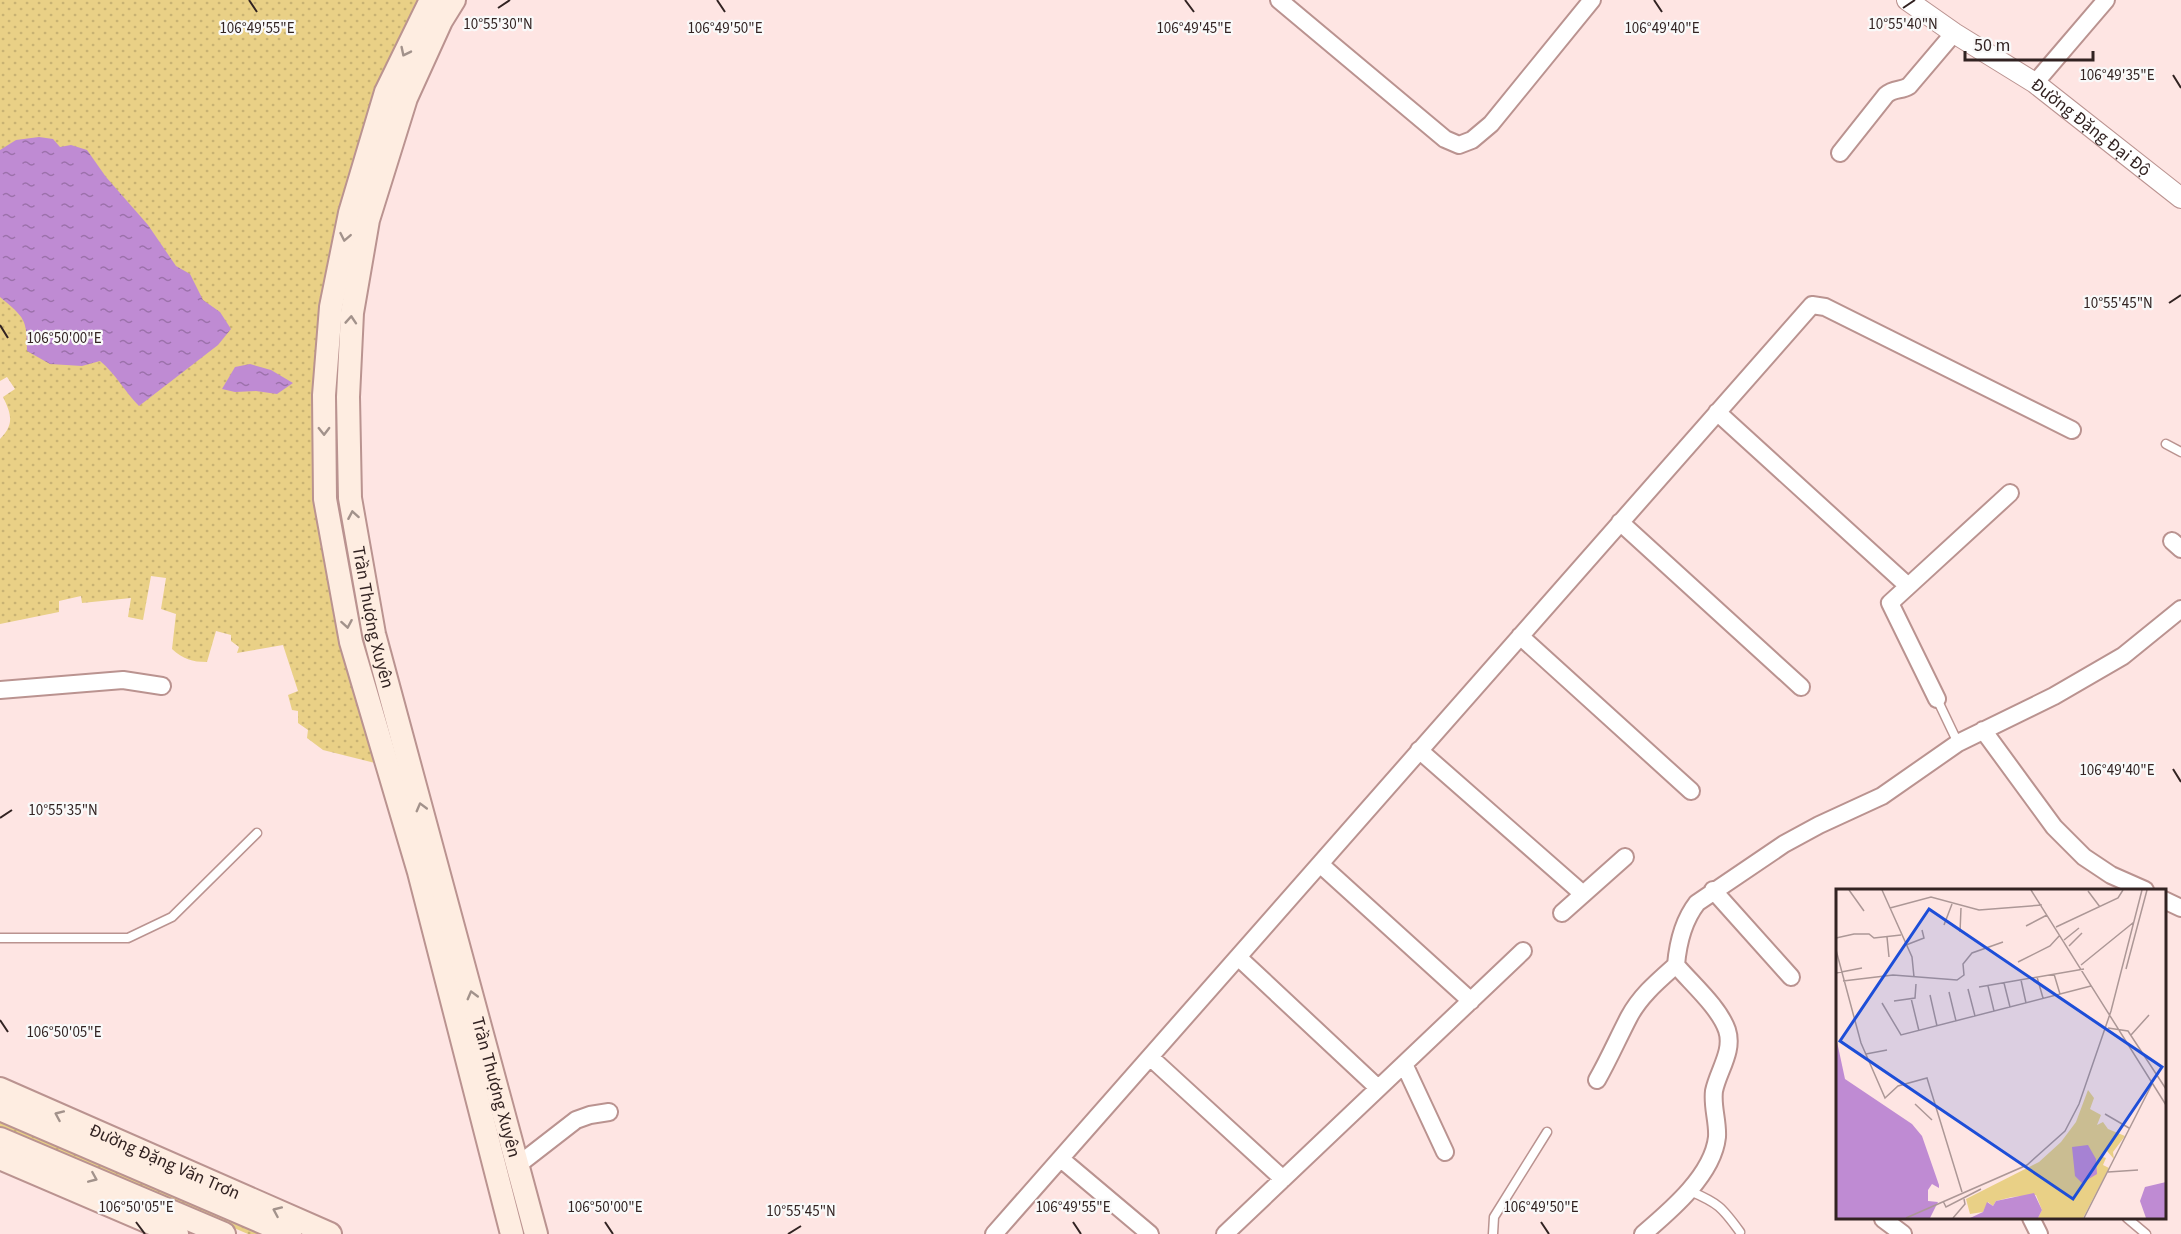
<svg xmlns="http://www.w3.org/2000/svg" width="2181" height="1234" font-family="'Source Sans 3',sans-serif">
<defs>
<pattern id="grass-dots" width="8" height="8" patternUnits="userSpaceOnUse" patternTransform="scale(1.5)"><rect width="8" height="8" fill="#e9d086"/><path d="M2 2h.1M6 6h.1" fill="none" stroke="#c8b273" stroke-width="1.8" stroke-linecap="round"/></pattern>
<pattern id="water-ripples" width="26" height="14" patternUnits="userSpaceOnUse" patternTransform="scale(1.5)"><rect width="26" height="14" fill="#bf8bd3"/><path d="M2 4q2-2 4 0t4 0M15 11q2-2 4 0t4 0" fill="none" stroke="#9c71ab"/></pattern>
</defs>
<rect width="100%" height="100%" fill="#fee5e3"/>
<path fill="url(#grass-dots)" d="M0,0H420L313,396L375,763L323,750L307,738L308,730L298,723V711L292,710L288,695L298,691L283,645L237,653L239,647L231,641V635L216,631L207,662C192,662 183,659 172,649L176,614L161,609L166,578L151,576L143,620L128,617L131,598L82,603L81,596L59,601V612L0,624V439C14,425 12,415 3,397L15,389L7,377L0,381Z
M0,1119L266,1234H248L0,1128Z"/>
<path fill="url(#water-ripples)" d="M39,137L53,139L60,147L71,145L87,150L106,177L148,225L176,266L190,274L203,300L220,312L231,329L218,345L139,406C125,392 115,373 100,361L82,366L50,364L27,351C27,319 25,318 0,297V150L16,140Z
M250,364L271,370L293,383L277,394L256,391L235,392L222,389L235,367Z"/>
<g fill="none" stroke-linecap="round" stroke-linejoin="round">
<g stroke="#ba9390" stroke-width="11">
<path id="service" d="M2166,444L2181,452
M1937,699L1958,743
M0,938H128L172,917L257,833
M1690,1191C1718,1203 1722,1207 1740,1232
M2127,1218L2146,1234
M1493,1234L1494,1217L1547,1132"/>
</g>
<g stroke="#ba9390" stroke-width="20">
<path id="minor" d="M1279,0L1445,139L1459,145L1472,140L1491,124L1592,0
M2035,83L2106,0
M1840,153L1886,95C1894,88 1901,91 1909,86L1954,33
M1717,412L1908,586
M1620,522L1801,687
M2172,541L2181,549
M1520,636L1691,791
M0,690L123,680L162,686
M1937,699L1890,603L2010,493
M1983,730L2054,827L2084,857L2111,875L2145,890
M1419,750L1583,894
M1320,864L1471,1001
M1713,890L1791,977
M2164,900L2181,908
M1562,913L1625,857
M1238,957L1378,1088
M1150,1057L1283,1179
M1404,1064L1445,1152
M1597,1080C1609,1059 1618,1038 1629,1017C1640,996 1658,981 1676,965
M1061,1159L1150,1234
M518,1165L576,1120L590,1115L609,1112
M2031,1218L2039,1234
M1883,1219L1903,1234
M994,1234L1812,305L1825,307L2072,430
M1225,1234L1523,951
M1643,1234C1670,1211 1713,1175 1717,1137C1718,1121 1712,1107 1714,1091C1718,1071 1734,1051 1727,1030C1719,1007 1691,983 1676,965C1678,942 1683,921 1697,903L1784,844L1819,825L1882,796L1958,743L2054,696L2123,656L2181,609"/>
</g>
<g stroke="#ba9390" stroke-width="22">
<g id="tertiary">
<path id="s1" d="M1907,0L1954,33L2035,83L2181,198"/>
</g>
</g>
<g stroke="#ba9390" stroke-width="26">
<g id="secondary">
<path d="M431,0L386,92L350,213L331,307L324,395L325,499L351,642L419,872L512,1234"/>
<path id="s2" d="M454,0L441,21L406,98L368,220L352,313L348,397L350,498L374,634L536,1234"/>
<path id="s3" d="M0,1089L330,1234"/>
<path d="M0,1109L290,1234"/>
<path d="M0,1139L224,1234"/>
<path d="M0,1158L177,1234"/>
</g>
</g>
<use href="#service" stroke="#fff" stroke-width="8"/>
<use href="#minor" stroke="#fff" stroke-width="16"/>
<use href="#tertiary" stroke="#fff" stroke-width="20"/>
<use href="#secondary" stroke="#feede1" stroke-width="22"/>
</g>
<defs><path id="oneway-chevron" d="M-2-3.5L2.5 0L-2 3.5" fill="none" stroke-width="1.6" stroke-linecap="round" stroke-linejoin="round" transform="scale(1.5)"/></defs>
<g stroke="#a2928b">
<use href="#oneway-chevron" transform="translate(405 52) rotate(116)"/>
<use href="#oneway-chevron" transform="translate(345 237) rotate(101)"/>
<use href="#oneway-chevron" transform="translate(351 320) rotate(-86)"/>
<use href="#oneway-chevron" transform="translate(324 431) rotate(89)"/>
<use href="#oneway-chevron" transform="translate(353 515) rotate(-100)"/>
<use href="#oneway-chevron" transform="translate(347 624) rotate(80)"/>
<use href="#oneway-chevron" transform="translate(421 807) rotate(-105)"/>
<use href="#oneway-chevron" transform="translate(472 995) rotate(-105)"/>
<use href="#oneway-chevron" transform="translate(59 1115) rotate(-156)"/>
<use href="#oneway-chevron" transform="translate(93 1178) rotate(23)"/>
<use href="#oneway-chevron" transform="translate(277 1211) rotate(-156)"/>
</g>
<path fill="none" stroke="#322322" stroke-width="2" d="M249,0L257,12M717,0L725,12M1185,0L1194,12M1654,0L1662,12M498,8L510,0M1903,8L1915,0M2173,75L2181,88M2169,303L2181,295M0,325L8,338M2173,769L2181,782M0,818L12,810M0,1020L8,1032M136,1222L145,1234M605,1222L613,1234M1073,1222L1081,1234M1541,1222L1549,1234M788,1234L801,1226"/>
<g text-anchor="middle" stroke-width="4.5" stroke-linejoin="round" paint-order="stroke">
<g font-size="18" fill="#322322" stroke="#f9f9f9">
<text dy="6" stroke="none"><textPath href="#s1" startOffset="224">Đường Đặng Đại Độ</textPath></text>
<text dy="6" stroke="none"><textPath href="#s2" startOffset="638">Trần Thượng Xuyên</textPath></text>
<text dy="6" stroke="none"><textPath href="#s2" startOffset="1124">Trần Thượng Xuyên</textPath></text>
<text dy="6" stroke="none"><textPath href="#s3" startOffset="180">Đường Đặng Văn Trơn</textPath></text>
</g>
</g>
<g transform="translate(1836 889)">
<rect width="330" height="330" fill="#fee5e3"/>
<path d="M252,201L258,209L254,220L265,226L261,236L267,233L272,240L289,247L277,263L278,270L271,262L264,267L270,269L267,276L273,279L247,329H202L206,321L200,306L176,308L160,312L157,317L152,313L147,323L134,325L130,310L203,273L225,253L240,233Z" fill="#e9d086"/>
<path d="M0,148L9,190L76,235L86,247L103,296V299L96,295L92,301V312L102,313L94,329H0ZM252,256L260,270L261,285L246,294L239,287L236,258ZM330,293V329H310L304,312L309,298ZM198,304L206,321L202,329H134L147,323L151,313L157,317L160,312Z" fill="#bf8bd3"/>
<path fill="none" stroke="#ac9796" stroke-width="1.5" d="M13,1L28,22M46,1L76,68L78,88M195,1L330,216M252,2L264,18M54,19L95,8L143,21L206,16M108,36L116,15M190,37L211,26M220,38L282,9L287,1M124,43L125,19M51,48L53,68M0,49L18,45H33L38,49L65,46M228,51L243,39M70,56L88,49L86,41M233,57L246,44M0,61L25,154L49,209L62,197L91,189L126,303M182,73L214,57L224,46M245,76L298,33M290,80L311,1M0,84L26,79M218,85L224,105M201,88L207,109M185,91L190,114M7,92L57,86L121,91L128,86L127,75L136,64L167,53M168,94L174,118M152,97L158,122M143,98L248,80M132,100L139,127M113,103L120,132M94,106L101,137M75,109L83,142M58,112L79,109L80,95M46,114L65,146L255,97M272,139L292,142L330,200M295,146L313,126M30,165L51,161M79,215L96,231M269,225L293,239M272,283L302,281M107,312L110,318L145,300M70,329L191,276L229,242L243,215L275,122L306,1M117,329L129,315L128,310M248,329L316,195"/>
<path fill="#1d4ed8" fill-opacity="0.15" stroke="#1d4ed8" stroke-width="3" d="M93,20L326,178L237,310L4,152Z"/>
<rect width="330" height="330" fill="none" stroke="#322322" stroke-width="3"/>
</g>
<g font-size="15" text-anchor="middle" fill="#322322" stroke="#f9f9f9" stroke-width="4.5" stroke-linejoin="round" paint-order="stroke">
<text x="498" y="29">10°55'30"N</text>
<text x="1903" y="29">10°55'40"N</text>
<text x="1662" y="33">106°49'40"E</text>
<text x="257" y="33">106°49'55"E</text>
<text x="725" y="33">106°49'50"E</text>
<text x="1194" y="33">106°49'45"E</text>
<text x="2117" y="80">106°49'35"E</text>
<text x="2118" y="308">10°55'45"N</text>
<text x="64" y="343">106°50'00"E</text>
<text x="2117" y="775">106°49'40"E</text>
<text x="63" y="815">10°55'35"N</text>
<text x="64" y="1037">106°50'05"E</text>
<text x="136" y="1212">106°50'05"E</text>
<text x="605" y="1212">106°50'00"E</text>
<text x="1073" y="1212">106°49'55"E</text>
<text x="1541" y="1212">106°49'50"E</text>
<text x="801" y="1216">10°55'45"N</text>
</g>
<path d="M1965 51v9h128v-9" fill="none" stroke="#322322" stroke-width="3"/>
<text x="1974" y="51" font-size="18" fill="#322322" stroke="#f9f9f9" stroke-width="4.5" paint-order="stroke">50 m</text>
</svg>
